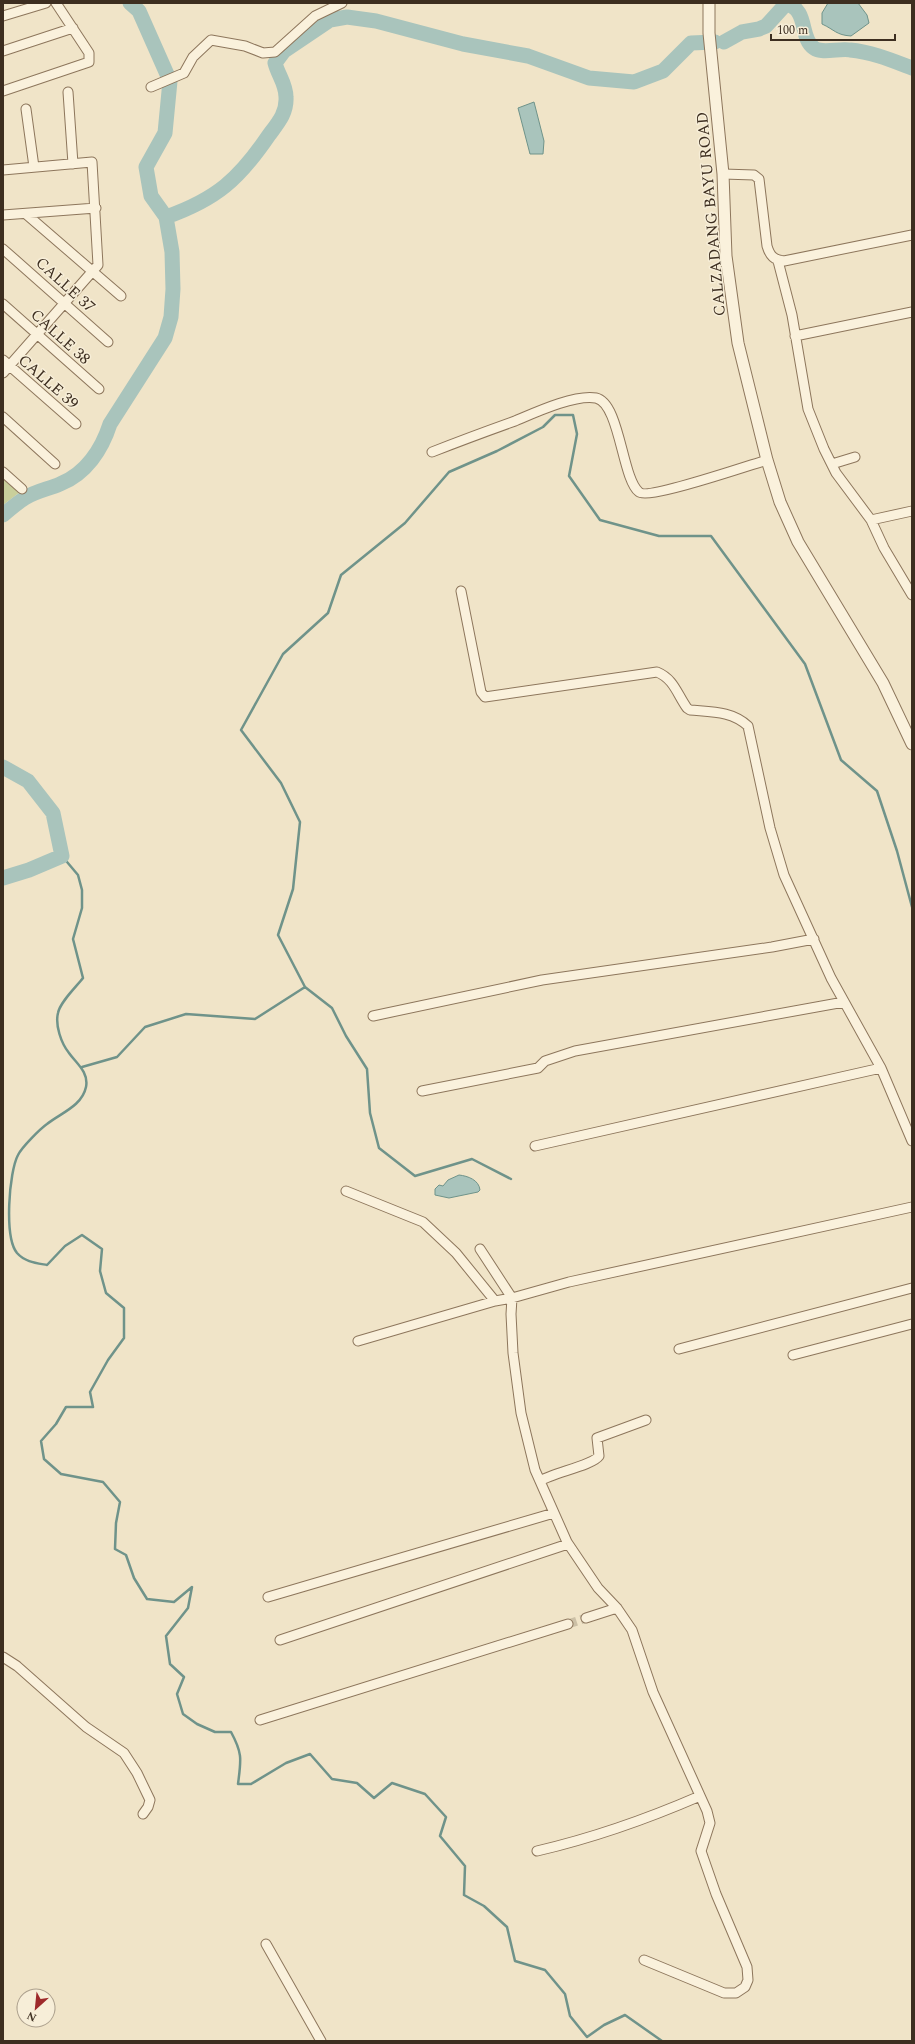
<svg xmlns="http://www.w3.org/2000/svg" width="915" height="2044" font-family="Spectral,serif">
<rect width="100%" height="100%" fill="#f0e4c8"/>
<path fill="#c9cf9b" d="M3,479L20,492L3,505Z"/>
<path fill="#a9c4bc" stroke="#6f938a" d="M828,3H858L867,15L869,23L851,36C836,35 835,30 822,24V13Z
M534,102L544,141L543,154H530L518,108Z
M459,1175C468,1176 479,1180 480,1190L478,1192L449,1198L435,1195V1189L439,1185L443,1186L448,1180Z"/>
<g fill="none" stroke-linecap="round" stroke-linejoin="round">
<path stroke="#6f938a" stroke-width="2.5" d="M62,856L78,875L82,890V908L73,939L83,978C76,987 60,1002 58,1013C55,1025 61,1043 69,1053C76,1063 89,1072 86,1087C82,1106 61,1113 47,1124C40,1129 22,1147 18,1155C9,1172 4,1237 17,1253C25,1262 36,1263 47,1265L65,1246L82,1235L102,1249L100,1271L106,1293L124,1308V1338L108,1360L90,1392L93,1407H66L56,1424L41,1441L44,1459L61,1474L103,1482L120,1502L116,1523L115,1549L126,1555L134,1578L147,1599L174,1602L192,1587L188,1608L166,1636L170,1664L184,1677L177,1694L183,1714L197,1724L215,1732H231C243,1754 241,1760 238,1784H251L286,1763L310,1754L332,1779L357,1783L374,1798L392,1783L425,1794L446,1817L440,1836L465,1866L464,1895L484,1906L507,1927L515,1961L545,1970L565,1994L570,2016L587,2037L604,2025L625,2015L662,2041
M305,987L332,1008L346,1036L367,1069L370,1113L379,1148L415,1176L472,1159L511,1179
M82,1067L117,1057L145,1027L186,1014L255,1019L305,987L278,935L293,889L300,822L281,783L241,730L283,654L328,613L341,575L405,523L449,472L497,451L543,427L555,415H573L577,434L569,476L600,520L659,536H711L805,664L841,760L877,791L897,851L912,907"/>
<path stroke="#a9c4bc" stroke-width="15" d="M724,42L742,32L759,29L766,26L786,4C809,9 799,38 814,48C822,54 840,48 850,50C872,52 891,60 912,68
M166,217C217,199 239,179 269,135C278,123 287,113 286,97C286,84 278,75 275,63L284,51L330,20L347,17L376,21L463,44L528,56L589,78L634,82L663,71L691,43L715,42
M3,515C10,509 17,503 25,498C36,491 49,489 60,484C86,474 102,449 110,424L165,338L171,317L173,289L172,252L166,217L151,196L146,167L165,133L170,81L139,11L130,3
M3,767L28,781L53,813L62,856L29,870L3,878"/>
<path stroke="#ccc0a6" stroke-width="9" stroke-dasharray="9 4.5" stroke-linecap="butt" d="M568,1624L586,1618"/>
<g stroke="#8d765c" stroke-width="11">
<path id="minor" d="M3,16L46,3
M3,51L73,28
M151,87L184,73L193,57L211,40L245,46L263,53L275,52L315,16L342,3
M3,91L89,62V53L56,3
M68,92L73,164
M26,109L34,167
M3,170L92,162L98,265L3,373
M723,174L754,175L759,179L767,246C770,256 774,260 784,261L912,235
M26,214L121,296
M3,215L96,208
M3,249L108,342
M778,261L792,315L808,409L824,449L836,473L871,520L884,548L912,595
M3,304L99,389
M795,336L912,312
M3,360L76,424
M3,417L55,464
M432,452C460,441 487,431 515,421C534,413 575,394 596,398C620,403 622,479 639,492C648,500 750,465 767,460
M832,464L855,457
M3,472L22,489
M871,520L912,511
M461,591L481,692L485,697L657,672C674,679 677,694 687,708L690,710C712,712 732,711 748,726L770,828L784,875L831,978L881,1068L912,1141
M373,1016L542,980L772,947L814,939
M422,1091L538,1068L545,1061L575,1051L844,1002
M535,1146L881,1068
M346,1191L423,1222L456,1253L495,1301L512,1298L569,1282L912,1207
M480,1249L512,1298L511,1314L513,1353L521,1413L535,1470L567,1542L598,1588L617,1608L632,1630L653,1692L707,1811L710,1823L701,1851L716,1894L747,1967L748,1980L745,1987L736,1993H724L644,1960
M358,1341L495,1301
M679,1349L912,1288
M793,1355L912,1324
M540,1481C553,1473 593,1465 599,1456L597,1438L646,1420
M268,1597L554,1513
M586,1618L617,1608
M280,1640L568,1544
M3,1657L17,1666L86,1727L124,1753L137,1773L150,1800L148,1807L143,1814
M260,1720L568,1624
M537,1851C593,1838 647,1819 700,1796
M266,1944L321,2041"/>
</g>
<g stroke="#8d765c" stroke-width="13">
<path id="tertiary" d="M709,3V33L723,174L726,256L738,343L767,460L780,502L798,542L883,683L912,744"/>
</g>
<use href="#minor" stroke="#faf1dc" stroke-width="9"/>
<use href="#tertiary" stroke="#faf1dc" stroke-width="11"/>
</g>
<g text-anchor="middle" stroke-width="3" stroke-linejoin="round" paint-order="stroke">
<g font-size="16" fill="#3d2e20" stroke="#f7eed8">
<text transform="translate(710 214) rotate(-95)" y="6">CALZADANG BAYU ROAD</text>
<text transform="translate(66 284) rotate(42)" y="6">CALLE 37</text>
<text transform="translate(61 336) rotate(42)" y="6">CALLE 38</text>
<text transform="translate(49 381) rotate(41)" y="6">CALLE 39</text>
</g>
</g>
<rect width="915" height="2044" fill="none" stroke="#3d2e20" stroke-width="8"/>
<g transform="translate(36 2008) rotate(207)"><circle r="19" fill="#f7eed8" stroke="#ada18e"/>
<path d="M0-3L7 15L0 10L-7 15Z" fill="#9e2a2b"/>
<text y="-6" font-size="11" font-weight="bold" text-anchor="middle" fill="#3d2e20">N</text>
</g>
<path d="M771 34v6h124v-6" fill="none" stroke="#3d2e20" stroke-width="2"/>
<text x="777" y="34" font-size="12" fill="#3d2e20" stroke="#f7eed8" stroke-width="3" paint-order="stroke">100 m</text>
</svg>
